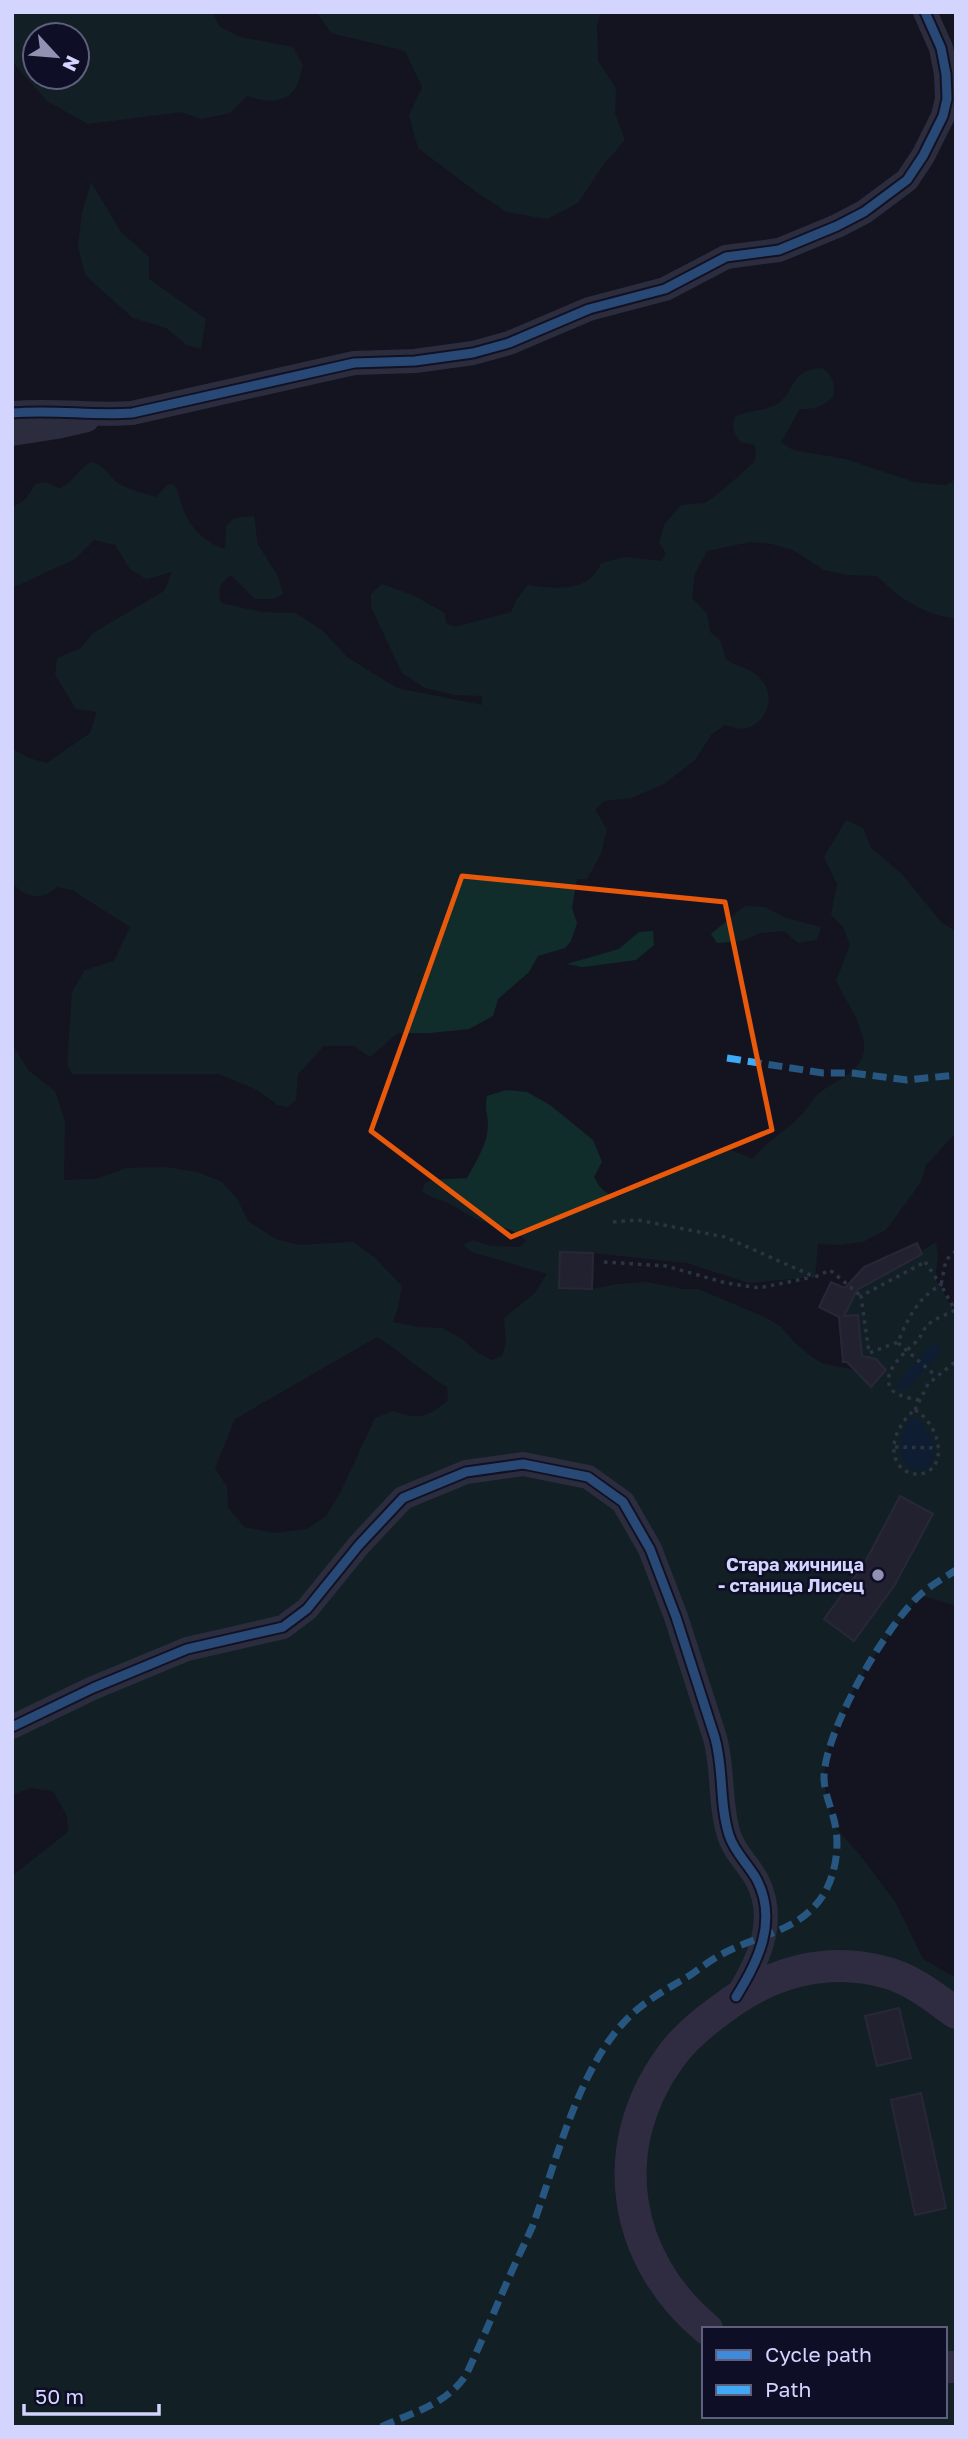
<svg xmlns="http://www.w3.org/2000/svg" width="968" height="2439" font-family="'Golos Text',sans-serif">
<rect width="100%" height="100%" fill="#141421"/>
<path fill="#112d2b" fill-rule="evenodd" d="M12,12H212L220,27L241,37L293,47L303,66C301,73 299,83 295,89C283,105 263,101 247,96L230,113L202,119L181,112L88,124L47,101L16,66L12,59ZM35,35H77V77H35Z
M320,12H601L597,25L598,61L616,88L615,113L625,140L604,164L578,203L547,219L507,212L479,194L418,148L409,115L422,87L405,51L331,33L318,14Z
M91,182L121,232L149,257V279L206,319L201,349L187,345L166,328L133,318L85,275L78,245L82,213Z
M822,368C833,375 834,382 834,395C823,407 816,409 800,409L781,442L793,450L845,459L914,482L946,485L956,479V619C921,613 902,600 877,576L847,575L824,570L793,550L772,544L750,542L707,551L695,574L692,598L707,613L710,632L720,640L726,659C737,667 751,668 760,678C776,694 769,721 747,728C741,730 732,727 725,725L711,735L695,760L664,784L631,798L604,801L595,810L607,829L601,854L587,879H577L572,908L577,923L571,941L565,948L538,956L529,972L498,999L493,1016L469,1029L430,1033H398L370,1057L354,1046H324L298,1074L296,1100L287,1107L278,1105L257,1090L219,1074H72L67,1065L72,992L85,970L114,961L130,927L72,890L57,887C41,901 26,899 12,882V749L29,758L47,763L90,733L97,712L76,709L55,675L57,658L81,648L93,633L164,591L172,572L146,579L130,569L115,545L94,540L75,559L12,588V506C25,503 29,495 35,484L46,482L59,488C73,484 78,469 91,462C105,465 107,475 118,483C129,490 143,493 156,497L167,485L173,484C179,490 179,498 182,506C188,526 205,543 225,549L226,526L234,518L254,516L258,545L278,576L283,594L274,599H255L231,575C220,583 217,590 221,603L262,612L295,613L322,630L347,657L397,688L482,705V696L455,695L425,688L402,673L371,607V594L382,584L413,595L445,613L446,623L455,627L511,612L517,599L528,585C554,589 590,593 601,563L625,557L661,561L666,553L659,543L664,525L681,505L705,503L724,489L754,462L756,452L755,445L740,442C734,432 730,427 736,416C748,411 761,411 773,406C797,396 787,369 822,368Z
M846,820L863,828L871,848L901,873L942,923L956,931V1133L926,1165L921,1182L886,1230L863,1242L840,1245L818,1244L815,1277L749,1283L687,1263L593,1253L560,1252L559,1287L592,1289L617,1284L647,1282L682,1289H698L767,1318L781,1327L795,1343L812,1357L822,1363L854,1370L871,1387L886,1369L876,1359L862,1356L858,1315L844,1316L856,1291L936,1242L938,1256L935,1278L956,1315V1606L920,1595L878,1650L855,1687L832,1738L825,1760L824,1780L827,1803L836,1828L859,1854L896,1903L923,1959L956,1978V2427H12V1876L68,1832L67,1816L53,1791L31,1788L12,1795V1044L29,1071L55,1091L65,1121L64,1180L96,1179L126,1168L165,1167L198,1172L222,1182L237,1199L248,1221L276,1239L300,1245L354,1242L375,1258L402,1286L398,1308L393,1322L418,1327L442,1328L462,1339L478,1353L491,1360L502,1356L506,1342L504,1318L534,1294L547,1274L472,1252L463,1245L473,1240L490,1246L520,1247L526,1241C513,1227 498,1227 481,1221C470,1216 462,1211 452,1205C441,1199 434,1200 422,1191L425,1183L432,1180L467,1178C476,1162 488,1143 488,1125C488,1113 484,1110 487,1096L506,1090L527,1092L550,1105L593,1140L602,1162L594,1177C601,1190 605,1194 619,1197L661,1173L703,1161L717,1153L731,1150L753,1159C767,1141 786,1131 801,1115C807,1109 812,1100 818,1094C833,1081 860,1074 864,1051C867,1031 845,999 836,981L850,945L843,927L831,915L837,884L824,857ZM377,1337C402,1352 422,1372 447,1387L448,1400C428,1418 418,1420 393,1411L375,1418L341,1491L326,1516L307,1529L274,1533L244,1527L228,1507L227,1487L215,1468L235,1419ZM900,1497L894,1586L854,1641L824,1619L864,1564ZM704,2329H945V2416H704Z
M745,906L765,907L786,918L821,927L817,940L798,943L784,931L761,933L742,941L717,943L711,934Z
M653,931L654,945L636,960L583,967L567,964L619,949L639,932Z"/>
<path fill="#0a2847" d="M932,1345H937L941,1352L907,1389L900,1390L897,1386L903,1376Z
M915,1417C931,1431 945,1456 923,1471C894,1471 898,1435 910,1418Z"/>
<path fill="#323243" stroke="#3f3f55" stroke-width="2" d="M917,1243L922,1254L857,1290L844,1316L858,1315L862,1356L876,1359L886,1370L871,1387L847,1362H843L839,1317L819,1307L831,1282L845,1288L864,1267Z
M560,1252L593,1253L592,1289L559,1288Z
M900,1496L933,1514L894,1586L854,1641L824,1619L864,1564Z
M899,2008L911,2058L877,2066L865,2016Z
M921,2093L946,2208L915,2215L891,2100Z"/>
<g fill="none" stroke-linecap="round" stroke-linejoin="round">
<path stroke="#475b67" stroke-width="3.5" stroke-dasharray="3.5 5" stroke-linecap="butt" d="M613,1222L638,1220L725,1237L815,1277L830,1270L861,1296
M604,1262L666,1266L726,1283L759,1288L813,1277
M925,1262L941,1285C918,1297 907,1320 898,1342L869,1353L861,1296Z
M898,1343L936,1376
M919,1400C911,1398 900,1397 893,1391C877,1374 907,1351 917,1341C921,1337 922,1331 926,1327C932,1319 946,1315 955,1310L941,1285L946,1260L956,1251
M915,1410C926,1416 934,1429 937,1440C949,1489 881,1483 896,1436C900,1426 906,1416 915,1410Z
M915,1410L928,1384L956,1361
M895,1447L938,1448"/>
<path stroke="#484a62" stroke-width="24" d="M12,413C53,409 92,416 132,413L354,363L415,361L473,353L509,343L589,309L665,289L726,257L779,250L837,226L864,212L907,180L923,156L943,116L947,99L946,74L941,48L925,12
M12,434L57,427L87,420
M12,1727L93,1688L187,1649L283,1627L307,1609L359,1545L403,1498L466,1472L523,1464L588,1477L623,1502L650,1549L676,1617L715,1738C724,1770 719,1804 729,1835C734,1852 749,1865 757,1880C778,1921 758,1962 736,1997"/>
<path stroke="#504b68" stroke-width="32" d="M707,2329C623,2259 605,2149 669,2059C682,2040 701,2024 719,2011C767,1973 827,1955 888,1973C913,1980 935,1998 956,2013
M945,2367H956"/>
<path stroke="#3fa9f5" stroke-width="7" stroke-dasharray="14 7" stroke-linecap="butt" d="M727,1058L823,1073H852L907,1080L956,1075
M381,2427C413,2412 446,2405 466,2375C482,2341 496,2307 511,2273C518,2257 526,2241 533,2225C557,2160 579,2064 631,2015C649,1998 671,1987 692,1974C703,1966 715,1957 728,1951C762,1934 803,1930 825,1892C835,1874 839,1850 836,1830C834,1813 825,1797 824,1779C823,1733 886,1625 921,1594C931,1585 944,1578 956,1570"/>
<g stroke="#0f0e27" stroke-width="13">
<path id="cycleway" d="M12,413C53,409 92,416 132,413L354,363L415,361L473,353L509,343L589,309L665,289L726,257L779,250L837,226L864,212L907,180L923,156L943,116L947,99L946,74L941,48L925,12
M12,1727L93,1688L187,1649L283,1627L307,1609L359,1545L403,1498L466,1472L523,1464L588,1477L623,1502L650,1549L676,1617L715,1738C724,1770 719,1804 729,1835C734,1852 749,1865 757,1880C778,1921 758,1962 736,1997"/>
</g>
<use href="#cycleway" stroke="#408adc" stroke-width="9"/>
</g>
<path d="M0 0H968V2439H0ZM462,876L725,902L772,1130L511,1237L371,1131Z" fill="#141421" fill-opacity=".55" fill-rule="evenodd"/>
<path fill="none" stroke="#e8590c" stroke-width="5" stroke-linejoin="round" d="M462,876L725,902L772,1130L511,1237L371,1131Z"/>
<circle fill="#9191b1" stroke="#0f0e27" stroke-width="2.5" cx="878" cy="1575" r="7"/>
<g text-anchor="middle" stroke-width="5" stroke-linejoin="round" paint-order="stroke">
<g font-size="18" font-weight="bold" fill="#d4d5ff" stroke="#0f0e27" text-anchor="end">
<text x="864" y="1571">Стара жичница<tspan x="864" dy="21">- станица Лисец</tspan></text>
</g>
</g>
<rect width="968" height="2439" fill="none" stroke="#d4d5ff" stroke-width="28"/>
<rect x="702" y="2327" width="245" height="91" fill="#0f0e27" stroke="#5e5e7d" stroke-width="2"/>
<rect x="716" y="2350" width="35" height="10" fill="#408adc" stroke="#5e5e7d" stroke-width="2"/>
<text x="765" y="2362" font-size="21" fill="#d4d5ff">Cycle path</text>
<rect x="716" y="2385" width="35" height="10" fill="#3fa9f5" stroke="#5e5e7d" stroke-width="2"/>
<text x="765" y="2397" font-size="21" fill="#d4d5ff">Path</text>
<g transform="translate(56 56) rotate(116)"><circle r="33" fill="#0f0e27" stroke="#5e5e7d" stroke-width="2"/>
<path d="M0-5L12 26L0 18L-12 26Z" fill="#9191b1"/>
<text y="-10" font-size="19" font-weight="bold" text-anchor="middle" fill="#d4d5ff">N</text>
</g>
<path d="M24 2404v10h135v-10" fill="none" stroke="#d4d5ff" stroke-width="3.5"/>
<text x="35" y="2404" font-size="21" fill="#d4d5ff" stroke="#0f0e27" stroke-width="5" paint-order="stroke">50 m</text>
</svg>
